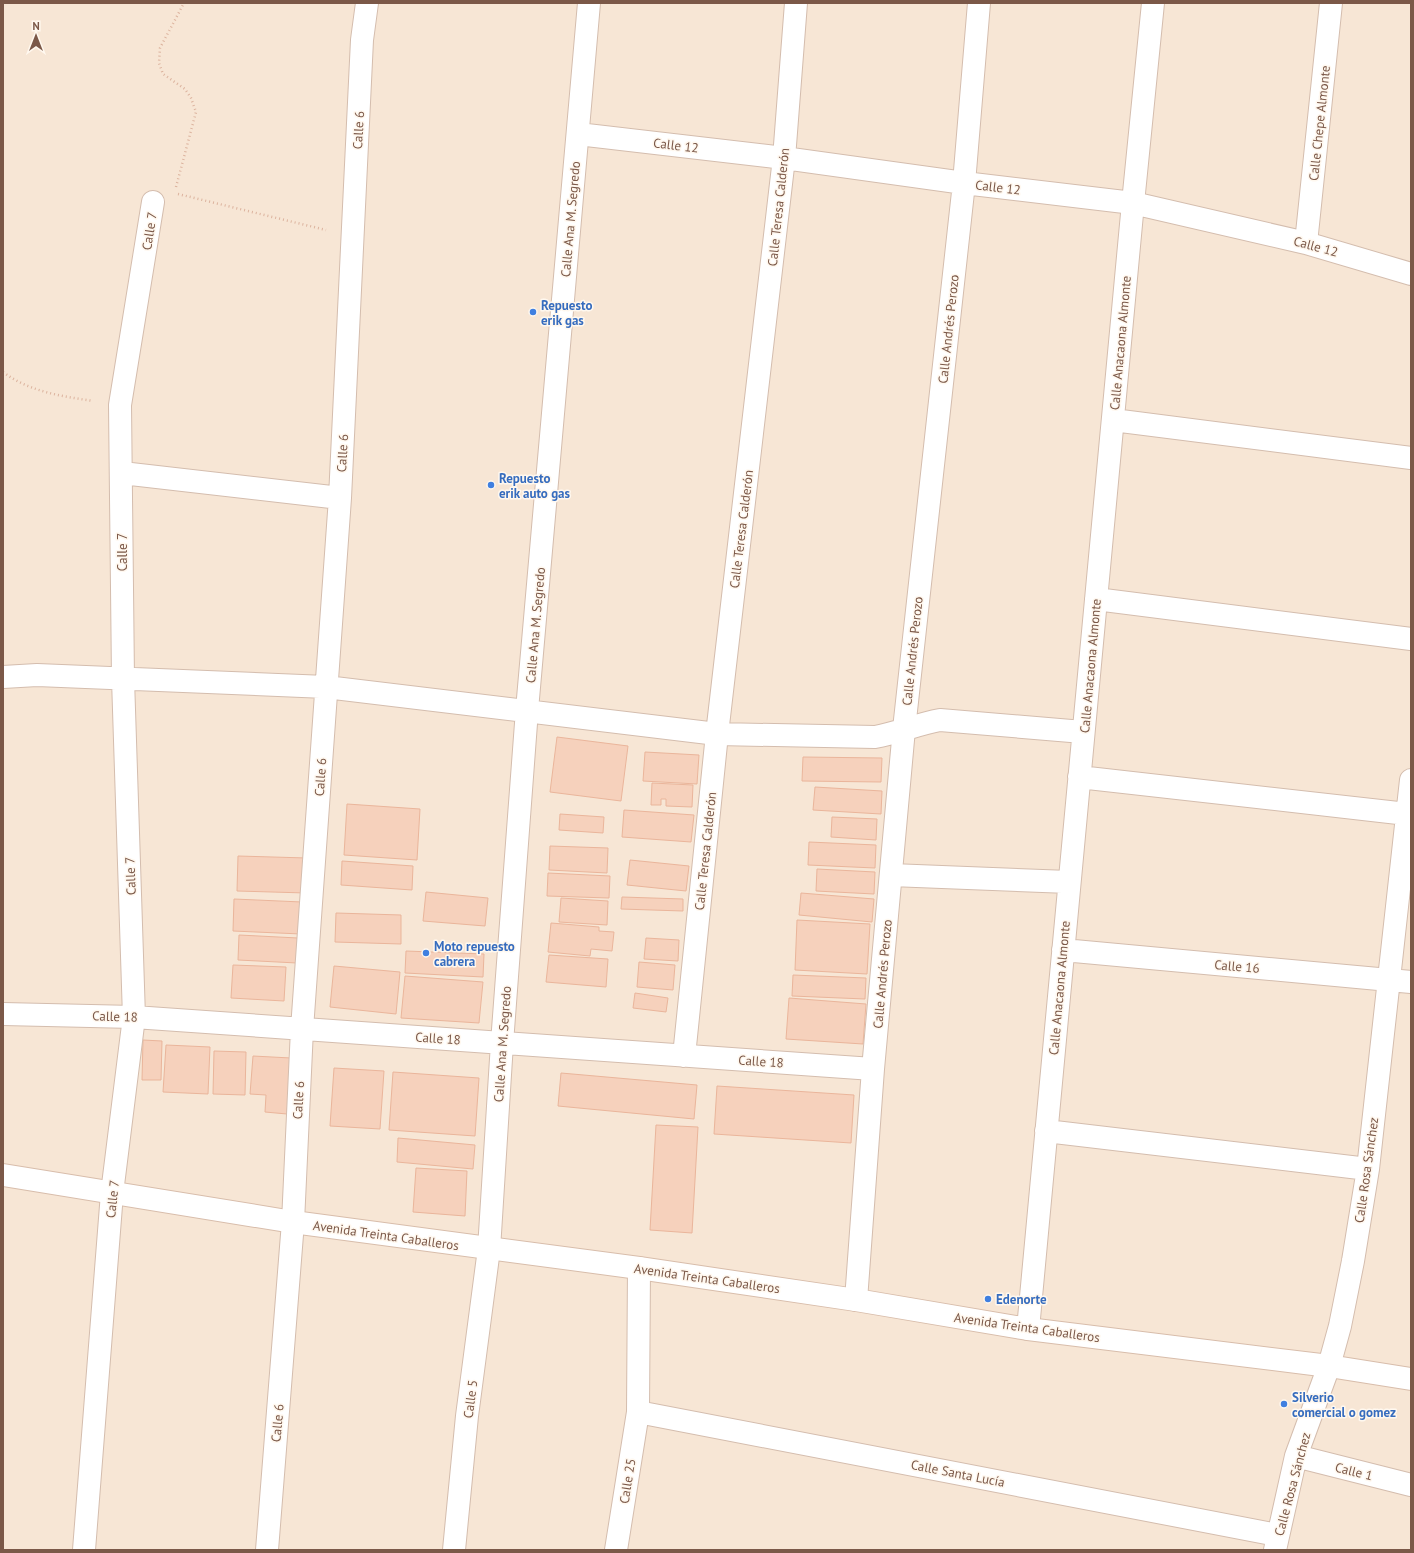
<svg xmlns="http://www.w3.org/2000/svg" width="1414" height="1553" font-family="'PT Sans',sans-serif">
<rect width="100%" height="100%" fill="#fef4e7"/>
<path fill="#f7e6d5" d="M3,3H1411V1550H3Z"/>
<path fill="#f6d1bc" stroke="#eab59b" d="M557,737L628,746L621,801L550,792Z
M645,752L699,755L697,784L643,781Z
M803,757L882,758L881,782L802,781Z
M652,783L693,785L692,807L666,806V799H661V805H651Z
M815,787L882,791L881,814L813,810Z
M347,804L420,809L417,860L344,855Z
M624,810L694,815L691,842L622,837Z
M560,814L604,817L603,833L559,830Z
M832,817L877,819L876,840L831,837Z
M809,842L876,845L875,868L808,865Z
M550,846L608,848L607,873L549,870Z
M238,856L307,858L306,893L237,891Z
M630,860L689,866L686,891L627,885Z
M342,861L413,866L412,890L341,885Z
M817,869L875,872L874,894L816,891Z
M548,873L610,876L609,898L547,896Z
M426,892L488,898L485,926L423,921Z
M801,893L874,899L872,922L799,915Z
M622,897L683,899V911L621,909Z
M561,898L608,901L607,925L559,922Z
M234,899L302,902L301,934L233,931Z
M336,913L401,915V944L335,942Z
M797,920L870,924L867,974L795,970Z
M551,923L599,927V931L614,932L612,951L591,949L590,956L548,952Z
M239,935L298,938L297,963L238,960Z
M646,938L679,940L678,961L644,959Z
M406,951L484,954L483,977L405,973Z
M549,955L608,959L606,987L546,982Z
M639,962L675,965L673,990L637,987Z
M233,965L286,967L284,1001L231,998Z
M334,966L400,972L396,1014L330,1007Z
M793,975L866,978L865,999L792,996Z
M405,976L483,982L479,1023L401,1018Z
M635,993L668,998L666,1012L633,1008Z
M789,998L866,1004L863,1044L786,1039Z
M143,1040L162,1041L161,1080H142Z
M166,1045L210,1047L208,1094L163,1092Z
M214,1051L246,1052L245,1095L213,1094Z
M253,1056L291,1058L287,1114L265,1112L266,1095L250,1094Z
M334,1068L384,1071L380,1129L330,1126Z
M393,1072L479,1078L475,1136L389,1130Z
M561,1073L697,1085L694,1119L558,1106Z
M717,1086L854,1095L851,1143L714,1134Z
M656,1125L698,1127L692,1233L650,1230Z
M398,1138L475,1145L473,1169L397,1162Z
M416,1168L467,1171L465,1216L413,1212Z"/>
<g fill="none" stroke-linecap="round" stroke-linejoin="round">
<g stroke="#d4bdae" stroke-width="24">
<path id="street" d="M578,134L784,158L964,183L1133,203L1306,243L1411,274
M1306,243L1331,3
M1113,420L1411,458
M122,473L340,498
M1096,599L1411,639
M3,677L37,675L326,687L717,734L875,737C897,733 918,724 940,720L1083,732
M1079,777L1407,814
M891,875L1069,882
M1063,950L1411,982
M3,1014L134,1017L873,1069
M684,1056L717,734L784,158L796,3
M1046,1131L1368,1169
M856,1300L873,1069L904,729L964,183L979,3
M1028,1329L1133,203L1153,3
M638,1412L1277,1535
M1296,1456L1411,1485
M84,1550L112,1193L134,1017L123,679L120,405L153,202
M267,1550L293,1222L302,1029L340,498L362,40L367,3
M454,1550L467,1416L489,1249L502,1043L527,710L589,3
M616,1550L638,1412L639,1268
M1275,1550L1296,1456L1329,1366L1340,1326L1353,1261L1368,1169L1411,780"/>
</g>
<g stroke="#d8bdab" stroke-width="24">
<path id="secondary" d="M3,1175L293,1222L639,1268L856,1300L1028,1329L1329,1366L1411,1379"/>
</g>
<path stroke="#dcb39e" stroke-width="2.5" stroke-dasharray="1 3" stroke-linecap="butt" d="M176,187L196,112L191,98L185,89L163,74L159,63L160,48L184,3
M178,194L326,230
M3,372C30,392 61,396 93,401"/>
<use href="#street" stroke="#fff" stroke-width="22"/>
<use href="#secondary" stroke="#fff" stroke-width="22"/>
</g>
<g fill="#3f7fe0" stroke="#fff8ef" stroke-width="1.5">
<circle cx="533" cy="312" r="4"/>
<circle cx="491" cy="485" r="4"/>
<circle cx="426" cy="953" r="4"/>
<circle cx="988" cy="1299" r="4"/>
<circle cx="1284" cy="1404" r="4"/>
</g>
<g text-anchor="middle" stroke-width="3" stroke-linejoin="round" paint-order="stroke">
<g font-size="13" fill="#7b5848" stroke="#fff8ef">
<text transform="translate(1319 123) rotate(-84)" y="5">Calle Chepe Almonte</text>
<text transform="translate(358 130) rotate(-87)" y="5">Calle 6</text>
<text transform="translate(676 145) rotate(7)" y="5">Calle 12</text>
<text transform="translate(998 187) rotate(7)" y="5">Calle 12</text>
<text transform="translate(778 207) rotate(-84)" y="5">Calle Teresa Calderón</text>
<text transform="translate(570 219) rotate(-85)" y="5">Calle Ana M. Segredo</text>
<text transform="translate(149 231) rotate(-81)" y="5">Calle 7</text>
<text transform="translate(1316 246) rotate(15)" y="5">Calle 12</text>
<text transform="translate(948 329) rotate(-84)" y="5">Calle Andrés Perozo</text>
<text transform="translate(1120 343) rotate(-85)" y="5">Calle Anacaona Almonte</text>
<text transform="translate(342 453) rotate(-87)" y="5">Calle 6</text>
<text transform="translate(741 529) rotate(-83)" y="5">Calle Teresa Calderón</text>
<text transform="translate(122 552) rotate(-90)" y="5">Calle 7</text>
<text transform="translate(535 625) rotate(-85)" y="5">Calle Ana M. Segredo</text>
<text transform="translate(912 651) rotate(-84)" y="5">Calle Andrés Perozo</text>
<text transform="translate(1090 666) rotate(-85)" y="5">Calle Anacaona Almonte</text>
<text transform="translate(320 777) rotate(-86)" y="5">Calle 6</text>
<text transform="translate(705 851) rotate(-84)" y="5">Calle Teresa Calderón</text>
<text transform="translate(130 876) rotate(-92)" y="5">Calle 7</text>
<text transform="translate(1237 966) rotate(5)" y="5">Calle 16</text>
<text transform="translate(882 974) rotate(-85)" y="5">Calle Andrés Perozo</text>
<text transform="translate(1059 988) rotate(-85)" y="5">Calle Anacaona Almonte</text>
<text transform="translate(115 1016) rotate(2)" y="5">Calle 18</text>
<text transform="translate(438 1038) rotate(4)" y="5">Calle 18</text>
<text transform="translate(502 1044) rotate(-86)" y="5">Calle Ana M. Segredo</text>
<text transform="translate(761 1061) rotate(4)" y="5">Calle 18</text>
<text transform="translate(298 1100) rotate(-87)" y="5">Calle 6</text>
<text transform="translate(1366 1170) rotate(-82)" y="5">Calle Rosa Sánchez</text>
<text transform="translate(112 1199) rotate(-84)" y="5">Calle 7</text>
<text transform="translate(386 1235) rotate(8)" y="5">Avenida Treinta Caballeros</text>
<text transform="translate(707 1278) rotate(8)" y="5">Avenida Treinta Caballeros</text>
<text transform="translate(1027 1327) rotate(8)" y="5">Avenida Treinta Caballeros</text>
<text transform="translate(470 1399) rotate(-83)" y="5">Calle 5</text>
<text transform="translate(277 1423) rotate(-85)" y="5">Calle 6</text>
<text transform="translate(1354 1471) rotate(14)" y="5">Calle 1</text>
<text transform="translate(958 1473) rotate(11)" y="5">Calle Santa Lucía</text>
<text transform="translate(627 1481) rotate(-81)" y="5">Calle 25</text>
<text transform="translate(1292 1484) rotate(-75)" y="5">Calle Rosa Sánchez</text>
</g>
<g font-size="13" font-weight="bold" fill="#366cbe" stroke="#fff8ef" text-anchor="start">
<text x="541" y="310">Repuesto<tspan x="541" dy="15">erik gas</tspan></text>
<text x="499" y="483">Repuesto<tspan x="499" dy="15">erik auto gas</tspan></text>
<text x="434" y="951">Moto repuesto<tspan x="434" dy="15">cabrera</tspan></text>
<text x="996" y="1304">Edenorte</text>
<text x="1292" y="1402">Silverio<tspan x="1292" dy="15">comercial o gomez</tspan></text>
</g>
</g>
<rect width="1414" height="1553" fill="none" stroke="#7b5848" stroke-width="8"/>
<g transform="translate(36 36)" stroke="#fff8ef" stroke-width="3" paint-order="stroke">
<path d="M0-3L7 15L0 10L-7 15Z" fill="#7b5848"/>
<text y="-6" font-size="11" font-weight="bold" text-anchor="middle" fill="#7b5848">N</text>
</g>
</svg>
